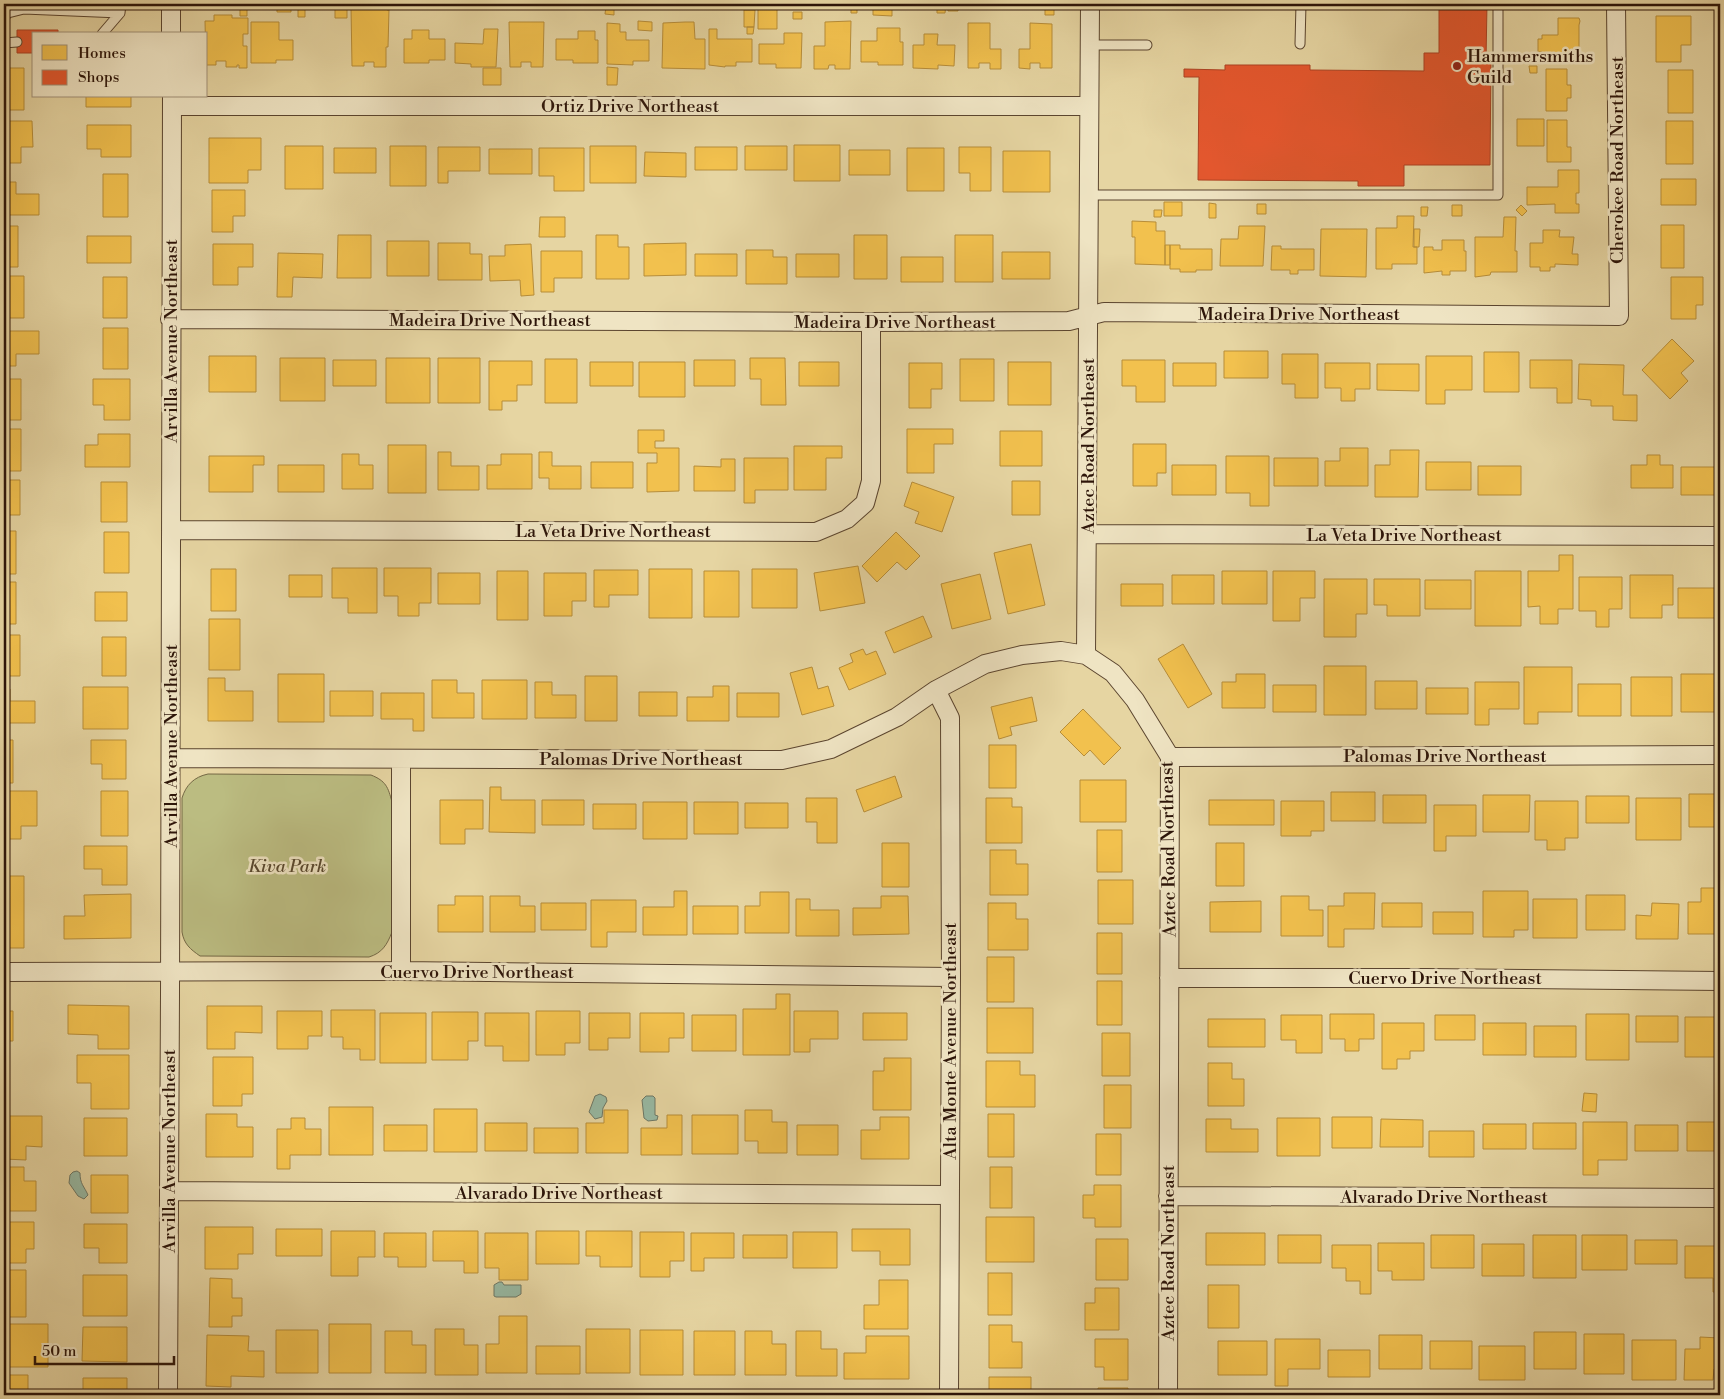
<svg xmlns="http://www.w3.org/2000/svg" width="1724" height="1399" font-family="'Libre Bodoni',serif">
<rect width="100%" height="100%" fill="#e6d5a2"/>
<filter id="stains"><feTurbulence type="fractalNoise" baseFrequency=".004" numOctaves="4"/><feColorMatrix values="0 0 0 0 .2 0 0 0 0 .09 0 0 0 0 .02 0 0 0 .5 -.17"/></filter>
<radialGradient id="worn" r=".72"><stop offset=".6" stop-color="#630" stop-opacity="0"/><stop offset="1" stop-color="#630" stop-opacity=".3"/></radialGradient>
<path fill="#bbbc81" stroke="#746845" d="M208,774L371,775C386,781 388,787 392,802V932C387,945 382,953 369,957L200,956C190,949 184,944 182,932V798C186,785 194,777 208,774Z"/>
<path fill="#97b9a3" stroke="#6d7765" d="M600,1094L606,1097L607,1101L603,1108L602,1117L595,1119L589,1112L595,1096Z
M646,1096H653L655,1098V1115L658,1116L657,1120L648,1121L644,1118L642,1100Z
M77,1171L80,1173C80,1184 84,1186 88,1195L84,1199L78,1196L69,1183L70,1175L73,1172Z
M499,1282H502L504,1285H521V1294L516,1297H496L494,1296V1285Z"/>
<path fill="#f2c14e" stroke="#b78d39" d="M240,4H247V16H240Z
M277,4H291V12H277Z
M298,4H305V17H298Z
M335,4H347V18H335Z
M372,4H387V10H389L388,47H386V67H374V62H364V66H352L351,7H355V5H372Z
M441,4H450L449,9H441Z
M596,4H604V9H596Z
M873,4H892V16L873,15Z
M937,4H946L945,13H937Z
M948,4H958V11H948Z
M1554,4H1578V9H1554Z
M1656,4H1685V9H1656Z
M851,5H857V13H851Z
M606,6H614V15L605,14Z
M1045,8H1054V15H1045Z
M758,9H777V29H758Z
M744,10H755L754,27H744Z
M793,12H802V19H793Z
M214,15H232V18H248V34H243V46H247V68H239V65H237V67H226V61H216V65H206L205,21H214Z
M1656,16H1691V45H1681V62H1656Z
M1558,18H1579L1580,21L1579,25V51H1576V56H1542V52H1538V39H1542V35H1558Z
M638,21L652,22V31L638,30Z
M851,21L850,69H835V65H829L828,69H814V46H825V22Z
M251,22H279V40H293V60H276V63H251Z
M509,22H544L543,67H531V62H521V67H510Z
M685,22H694L695,39H705V69L662,68L663,23Z
M607,23L620,24V32H626V40H649V61H633V65L607,64Z
M968,23H990V49H1001V69H990V63H979V68H968Z
M1030,23L1052,24V68H1040V63H1030V69L1019,68V49H1030Z
M747,27H754L753,34H747Z
M877,28H900V42H903V65H878V62H861V41H877Z
M484,29H498L496,67H471V64L455,63V43L483,44Z
M709,29H717V39H752V62H736V66H725V67L709,65Z
M412,30H429V39H445V60H429V63H404V39H412Z
M578,31H595V40H598V63H573V60H556V39H578Z
M784,33H802L801,68H776V64H759V44H784Z
M924,34H938L937,45H955L954,66L938,65V69L913,68V45H924Z
M1530,55H1539V63H1531Z
M1521,57H1529V63H1521Z
M1529,66H1537V73H1530Z
M607,67L618,68L617,85H607Z
M4,68H24V110H4Z
M483,68H501V85H483Z
M1546,69H1567V85H1571V98H1567V111H1546Z
M1668,70H1693V113H1668Z
M86,96H131V107H86Z
M1517,119H1544V146H1517Z
M1547,120H1567V147H1571V162H1547Z
M4,121H32L33,147H21V163H4Z
M1666,121H1693V164H1666Z
M87,125H131V157H101V149H87Z
M209,138H261V170H248V183H209Z
M794,145H840V181H794Z
M285,146H323V189H285Z
M390,146H426V186H390Z
M590,146H636V183H590Z
M745,146H787V170H745Z
M438,147H480V171H448V183H438Z
M695,147H737V170H695Z
M959,147H991V191H970V173H959Z
M334,148H376V173H334Z
M539,148H584V191H554V176H539Z
M907,148H944V191H907Z
M489,149H532V174H489Z
M849,150H890V175H849Z
M1003,151H1050V192H1003Z
M645,152L686,153V177L644,176Z
M1558,170H1579V193H1576V204H1579V213H1555V204L1527,205V187H1558Z
M103,174H128V217H103Z
M1661,179H1696V205H1661Z
M4,182H16V194H39V215H4Z
M212,190H245V216H233V232H212Z
M1164,202H1182V216H1164Z
M1209,203L1216,204V218H1209Z
M1257,204H1266V214H1257Z
M1452,205H1462V216H1452Z
M1521,205L1527,211L1522,216L1516,210Z
M1421,207H1428L1427,216H1421Z
M1154,210H1162L1161,217H1154Z
M1397,216H1414L1413,247H1417V264H1392V269H1376V228H1397Z
M540,217H565V237H539Z
M1504,217H1516L1515,251H1517V272H1491L1490,275L1475,277V237H1503Z
M1132,221L1156,222V231H1165V265L1135,264V237H1132Z
M1661,225H1684V268H1661Z
M4,226H18V267H4Z
M1239,226H1265L1263,266H1220L1221,239H1238Z
M1321,229H1367L1366,277L1320,276Z
M1414,229H1420L1419,247H1414Z
M1543,230H1560L1559,237H1574L1572,254H1578V265L1555,264V267H1550V271H1540V267H1530V243H1543Z
M338,235H371V278H337Z
M596,235H618V247H629V279H596Z
M854,235H887V279H854Z
M955,235H993V282H955Z
M87,236H131V263H87Z
M1442,240H1464V251H1466V271H1450V275H1442V271L1424,273V247H1433V250H1442Z
M387,241H429V276H387Z
M438,243H470V254H482V280H438Z
M686,243V275L644,276V244Z
M213,244H253V267H238V285H213Z
M531,244L534,295L521,296L520,280L490,281L489,256H505V245Z
M1165,245H1170V265H1165Z
M1170,245H1180V249H1212V270H1196V272H1180V269H1170Z
M1272,246H1281V249H1314V270H1298V274H1290V270H1271Z
M746,250H773V257H787V284H746Z
M541,251H582V278H554V292H541Z
M1002,252H1050V279H1002Z
M278,253L323,254L322,278L293,277L292,297H277Z
M695,254H737V276H695Z
M796,254H839V277H796Z
M901,257H943V282H901Z
M4,276H24V318H4Z
M103,277H127V318H103Z
M1671,277H1703V305H1696V319H1671Z
M103,328H128V369H103Z
M4,331H39V354H16V366H4Z
M1672,339L1694,361L1681,373L1688,381L1670,399L1642,370Z
M1224,351H1268V378H1224Z
M1484,352H1519V392H1484Z
M1282,354H1318V398H1295V384H1282Z
M209,356H256V392H209Z
M1426,356H1472V390H1445V404H1426Z
M280,358H325V401H280Z
M386,358H430V403H386Z
M438,358H480V403H438Z
M750,358H785L786,405H761V379H750Z
M545,359H577V403H545Z
M960,359H994V401H960Z
M333,360H376V386H333Z
M694,360H735V386H694Z
M1122,360H1165V402H1136V386H1122Z
M1530,360H1572V403H1557V388H1530Z
M489,361H532V385H517V401H502V410H489Z
M590,362H633V386H590Z
M639,362H685V397H639Z
M799,362H839V386H799Z
M1008,362H1051V405H1008Z
M909,363H942V389H931V408H909Z
M1173,363H1216V386H1173Z
M1325,363H1370V389H1355V401H1341V388H1325Z
M1377,364H1419V391L1377,390Z
M1579,364L1624,365L1623,395H1637V421L1613,420V406H1591V400L1578,399Z
M4,379H21V420H4Z
M93,379H130V420H104V405H93Z
M4,429H21V471H4Z
M907,429H953V444H934V473H907Z
M638,430H664V441H655V448H679V491L647,492V463H657V453H638Z
M1000,431H1042V466H1000Z
M98,434H130V467H85V445H98Z
M1133,444H1166V473H1157V486H1133Z
M388,445H426V493H388Z
M794,446H842V458H826V490H794Z
M1340,448H1368V486H1325V461H1340Z
M1390,450H1419L1418,497H1375V465H1390Z
M438,452H451V466H479V490H438Z
M539,452H552V466H581V489H549V478H539Z
M342,454H359V465H373V489H342Z
M501,454H532V489H487V465H501Z
M1647,455H1660V465H1673V488H1631V465H1647Z
M209,456H264V465H253V492H209Z
M1226,456H1269V506H1250V493H1226Z
M744,458H788V490H755V503H744Z
M1274,458H1318V486H1274Z
M721,459H735V491H694V466L721,467Z
M591,462H633V488H591Z
M1426,462H1471V490H1426Z
M278,465H324V492H278Z
M1172,465H1216V495H1172Z
M1478,466H1521V495H1478Z
M1681,467H1720V495H1681Z
M4,480H20V515H4Z
M1012,481H1040V515H1012Z
M101,482H127V522H101Z
M912,482L954,497L942,532L915,523L919,512L904,506Z
M4,531H16V574H4Z
M104,532H129V573H104Z
M896,532L920,556L906,570L897,562L877,582L862,566Z
M1031,544L1045,605L1008,614L994,553Z
M1559,555H1573V609H1558V624H1540V606L1528,607V571H1559Z
M858,566L865,603L820,611L814,573Z
M332,568H377V613H348V598H332Z
M384,568H431V603H419V616H398V596H384Z
M211,569H236V611H211Z
M649,569H692V618H649Z
M752,569H797V608H752Z
M594,570H638V595H609V607H594Z
M497,571H528V620H497Z
M704,571H739V617H704Z
M1222,571H1267V604H1222Z
M1273,571H1315V598H1300V621H1273Z
M1475,571H1521V626H1475Z
M438,573H480V604H438Z
M544,573H586V601H572V616H544Z
M980,574L991,619L952,629L941,584Z
M289,575H322V597H289Z
M1172,575H1214V604H1172Z
M1630,575H1673V605H1662V618H1630Z
M1579,577H1622V609H1609V627H1596V611H1579Z
M1324,579H1367V614H1356V637H1324Z
M1374,579H1420V616H1387V605H1374Z
M1425,580H1471V609H1425Z
M4,582H16V624H4Z
M1121,584H1163V606H1121Z
M1678,588H1720V618H1678Z
M95,592H127V621H95Z
M923,616L932,637L894,653L885,632Z
M209,619H240V670H209Z
M4,635H20V676H4Z
M102,637H126V676H102Z
M1183,644L1212,694L1188,708L1158,659Z
M863,649L866,655L876,651L886,674L849,690L839,668L853,662L850,654Z
M1324,666H1366V715H1324Z
M812,667L818,689L828,686L834,706L802,715L790,673Z
M1524,667H1572V712H1538V724H1524Z
M278,674H324V722H278Z
M1236,674H1265V708H1222V682H1236Z
M1681,674H1720V712H1681Z
M585,676H617V721H585Z
M1631,677H1672V716H1631Z
M208,678H225V691H253V721H208Z
M432,680H457V693H474V718H432Z
M482,680H527V719H482Z
M1375,681H1417V709H1375Z
M535,682H552V695H576V718H535Z
M1475,682H1519V709H1489V725H1475Z
M1578,684H1621V716H1578Z
M1273,685H1316V712H1273Z
M713,686H729V721H687V697H713Z
M83,687H128V729H83Z
M1426,688H1468V714H1426Z
M4,689H10V701H35V723H4Z
M330,691H373V716H330Z
M639,692H677V716H639Z
M381,693H424V731H413V719H381Z
M737,693H779V717H737Z
M1032,697L1037,721L1010,727L1012,735L999,739L991,707Z
M1083,709L1121,748L1104,765L1090,750L1084,756L1060,732Z
M4,740H13V783H4Z
M91,740H126V779H102V764H91Z
M989,745H1016V788H989Z
M895,776L902,797L864,812L856,790Z
M1080,780H1126V822H1080Z
M490,787H501V800H535V833L489,832Z
M4,791H37V826H21V839H4Z
M101,791H128V836H101Z
M1331,792H1375V821H1331Z
M1689,794H1720V827H1689Z
M1383,795H1426V823H1383Z
M1483,795H1530L1529,832H1483Z
M1586,796H1629V823H1586Z
M806,798H837V843H817V822H806Z
M986,798H1012V807H1022V843H986Z
M1636,798H1681V840H1636Z
M440,800H483V829H465V844H440Z
M542,800H584V825H542Z
M1209,800H1274V825H1209Z
M1281,801H1324V831H1311V836H1281Z
M1535,801H1578V838H1565V850H1547V840H1535Z
M643,802H687V839H643Z
M694,802H738V834H694Z
M745,803H788V828H745Z
M593,804H636V829H593Z
M1434,805H1476V836H1446V851H1434Z
M1097,830H1122V872H1097Z
M882,843H909V887H882Z
M1216,843H1244V886H1216Z
M84,846H127V885H102V869H84Z
M990,850H1016V864H1028V895H990Z
M4,876H24V948H4Z
M1098,880H1133V924H1098Z
M1701,888H1720V934H1688V902H1701Z
M674,891H687V935H643V907H674Z
M1483,891H1528V930H1514V937H1483Z
M760,892H789V933H745V906H760Z
M1344,893H1375L1374,929H1344V947H1328V906H1344Z
M131,894V938L64,939V916H85L84,895Z
M1586,895H1625V930H1586Z
M455,896H483V932H438V905H455Z
M490,896H520V906H535V932H490Z
M881,896H908L909,934L853,935V908H881Z
M1281,896H1309V910H1323V936H1281Z
M796,899H810V910H839V936H796Z
M1533,899H1577V938H1533Z
M591,900H636V932H607V947H591Z
M1261,901V932H1210V902Z
M541,903H586V930H541Z
M988,903H1016V919H1028V950H988Z
M1382,903H1422V927H1382Z
M1652,903L1679,904L1678,939H1636V915L1651,916Z
M693,906H738V934H693Z
M1433,912H1473V934H1433Z
M1097,933H1122V974H1097Z
M987,957H1014V1002H987Z
M1097,981H1122V1025H1097Z
M776,994H790V1055H743V1009H776Z
M68,1005L129,1006V1049H98V1035L68,1034Z
M207,1006H262V1033L235,1032V1049H207Z
M987,1008H1033V1053H987Z
M331,1010H375V1060H360V1049H343V1037H331Z
M4,1011H13V1041H4Z
M277,1011H322V1036H308V1049H277Z
M536,1011H580V1043H565V1055H536Z
M794,1011H838V1039H810V1052H794Z
M432,1012H478V1041H468V1060H432Z
M380,1013H426V1063H380Z
M485,1013H529V1061H503V1046H485Z
M589,1013H630V1038H608V1050H589Z
M640,1013H684V1038H669V1052H640Z
M863,1013H907V1040H863Z
M1330,1014H1374V1039H1359V1051H1345V1039H1330Z
M1586,1014H1629V1060H1586Z
M692,1015H736V1051H692Z
M1281,1015H1322V1053H1296V1040H1281Z
M1435,1015H1475V1040H1435Z
M1636,1016H1678V1042H1636Z
M1685,1017H1720V1057H1685Z
M1208,1019H1265V1047H1208Z
M1382,1023H1424V1051H1410V1059H1397V1069H1382Z
M1483,1023H1526V1055H1483Z
M1534,1026H1576V1057H1534Z
M1102,1033H1130V1076H1102Z
M77,1055H129V1109H91V1083H77Z
M213,1057H253V1094H242V1106H213Z
M884,1058H911V1110H873V1071H884Z
M986,1061H1020V1075H1035V1107H986Z
M1208,1063H1232V1079H1244V1106H1208Z
M1104,1085H1131V1128H1104Z
M4,1088H7V1105H4Z
M1584,1093L1597,1094L1596,1112L1582,1111Z
M329,1107H373V1155H329Z
M434,1109H477V1152H434Z
M604,1110H628V1153H586V1123H604Z
M745,1110H772V1122H787V1153H758V1141H745Z
M206,1114H237V1127H253V1157H206Z
M988,1114H1014V1157H988Z
M667,1115H682V1155H641V1128H667Z
M692,1115H738V1154H692Z
M4,1116H42V1147L26,1146V1160L4,1159Z
M880,1117H909V1159H861V1130H880Z
M1332,1117H1372V1148H1332Z
M84,1118H127V1156H84Z
M291,1118H305V1129H321V1155H290V1169H277V1129H291Z
M1277,1118H1320V1156H1277Z
M1206,1119H1231V1129H1258V1152H1206Z
M1381,1119L1423,1120V1147H1380Z
M1583,1122H1627V1160H1598V1175H1583Z
M1687,1122H1720V1151H1687Z
M485,1123H527V1151H485Z
M1533,1123H1576V1149H1533Z
M1483,1124H1526V1149H1483Z
M384,1125H427V1151H384Z
M797,1125H838V1155H797Z
M1635,1125H1678V1151H1635Z
M534,1128H578V1153H534Z
M1429,1131H1474V1157H1429Z
M1096,1134H1121V1175H1096Z
M4,1167H24V1181H36V1211H4Z
M990,1167H1012V1208H990Z
M91,1175H128V1213H91Z
M1094,1185H1121V1227H1095V1218H1083V1195H1094Z
M986,1217H1034V1262H986Z
M4,1222H34V1249H26V1263H4Z
M84,1224H127V1263H99V1248H84Z
M205,1227H253V1254H238V1269H205Z
M276,1229H322V1256H276Z
M852,1229H910V1265H880V1251H852Z
M331,1231H375V1257H358V1276H331Z
M433,1231H478V1273H464V1261H433Z
M536,1231H579V1264H536Z
M586,1231H632V1267H600V1256H586Z
M640,1232H684V1261H670V1277H640Z
M793,1232H837V1268H793Z
M384,1233H426V1267H398V1257H384Z
M485,1233H528V1280H499V1268H485Z
M691,1233H734V1258H704V1271H691Z
M1206,1233H1265V1265H1206Z
M743,1235H787V1258H743Z
M1278,1235H1321V1263H1278Z
M1431,1235H1474V1268H1431Z
M1533,1235H1576V1278H1533Z
M1582,1235H1627V1270H1582Z
M1096,1239H1128V1280H1096Z
M1635,1240H1677V1264H1635Z
M1378,1243H1424V1280H1392V1271H1378Z
M1482,1244H1524V1276H1482Z
M1332,1245H1371V1294H1360V1281H1346V1268H1332Z
M1685,1246H1720V1292H1713V1278H1685Z
M4,1270H26V1317H4Z
M988,1273H1012V1315H988Z
M83,1275H127V1316H83Z
M210,1278L232,1279V1298H242V1316H232V1327H209Z
M879,1280H908V1329H864V1305H879Z
M1208,1285H1239V1328H1208Z
M1095,1288H1119V1330H1085V1303H1095Z
M499,1316H527V1373H486V1344H499Z
M4,1324H48V1367H4Z
M329,1324H371V1373H329Z
M989,1325H1012V1342H1022V1368H989Z
M83,1327H127V1362L82,1361Z
M435,1329H464V1345H478V1375H435Z
M586,1329H630V1373H586Z
M276,1330H318V1373H276Z
M640,1330H683V1375H640Z
M385,1331H412V1345H426V1373H385Z
M694,1331H735V1375H694Z
M745,1331H772V1344H786V1375H745Z
M796,1331H821V1349H837V1376H796Z
M1534,1332H1576V1369H1534Z
M1584,1334H1624V1374H1584Z
M207,1335L249,1336L248,1351H264V1377L231,1376V1387L206,1386Z
M1379,1335H1422V1369H1379Z
M866,1336H909V1379H844V1353H866Z
M1700,1337L1720,1338V1369H1714L1713,1380H1684L1685,1349H1700Z
M1095,1339H1128V1380H1104V1367H1095Z
M1275,1339H1320V1369H1288V1386H1275Z
M1632,1340H1676V1380H1632Z
M1218,1341H1267V1375H1218Z
M1430,1341H1472V1369H1430Z
M536,1346H580V1374H536Z
M1479,1346H1525V1380H1479Z
M1328,1350H1370V1377H1328Z
M4,1375H28V1395H4Z
M989,1377H1031V1395H989Z
M83,1378H127V1395H83Z
M1098,1388H1128V1395H1098Z"/>
<path fill="#e4572e" stroke="#ad4323" d="M1439,4H1487L1486,60H1491L1490,165H1404V186H1358V181L1198,180L1199,77H1184V69L1225,70V65H1310V70L1424,71V53H1439Z
M17,30H58V34H34V53H17Z"/>
<g fill="none" stroke-linecap="round" stroke-linejoin="round">
<g stroke="#5b452f" stroke-width="11">
<path id="lane" d="M13,4L24,9L120,13L121,4
M4,17L8,13L24,9
M102,34L120,13
M4,43L17,42
M1300,44L1301,4
M1090,45H1147
M1089,195H1498V4"/>
</g>
<g stroke="#5b452f" stroke-width="20">
<path id="street" d="M171,4V34
M172,106H1089
M170,319L871,322L1069,321L1104,312L1619,316L1616,4
M171,530L816,532L847,519L865,503L871,481V322
M1087,534L1720,536
M1086,655L1090,4
M936,690L950,718L951,977L949,1395
M1170,757L1720,755
M171,758L782,760L831,749L897,717L936,690L985,664L1022,655L1061,651L1086,655L1113,673L1135,700L1170,757L1168,1395
M401,971V759
M4,972L401,971L951,977
M1169,978H1427L1720,981
M169,1191L949,1195
M1168,1196L1720,1198
M168,1395L170,995L172,96"/>
</g>
<use href="#lane" stroke="#efe4c3" stroke-width="9"/>
<use href="#street" stroke="#efe4c3" stroke-width="18"/>
</g>
<circle fill="#8f2418" stroke="#efe4c3" stroke-width="2" cx="1457" cy="66" r="5"/>
<g text-anchor="middle" stroke-width="5" stroke-linejoin="round" paint-order="stroke">
<g font-size="18" fill="#2d1509" stroke="#efe4c3" text-anchor="start">
<text x="1467" y="62">Hammersmiths<tspan x="1467" dy="21">Guild</tspan></text>
</g>
<g font-size="18" fill="#2d1509" stroke="#efe4c3">
<text x="630" y="112">Ortiz Drive Northeast</text>
<text transform="translate(1617 160) rotate(-90)" y="6">Cherokee Road Northeast</text>
<text x="1299" y="320">Madeira Drive Northeast</text>
<text x="490" y="326">Madeira Drive Northeast</text>
<text x="895" y="328">Madeira Drive Northeast</text>
<text transform="translate(171 341) rotate(-90)" y="6">Arvilla Avenue Northeast</text>
<text transform="translate(1088 446) rotate(-90)" y="6">Aztec Road Northeast</text>
<text x="613" y="537">La Veta Drive Northeast</text>
<text x="1404" y="541">La Veta Drive Northeast</text>
<text transform="translate(171 746) rotate(-90)" y="6">Arvilla Avenue Northeast</text>
<text x="1445" y="762">Palomas Drive Northeast</text>
<text x="641" y="765">Palomas Drive Northeast</text>
<text transform="translate(1168 849) rotate(-91)" y="6">Aztec Road Northeast</text>
<text x="477" y="978">Cuervo Drive Northeast</text>
<text x="1445" y="984">Cuervo Drive Northeast</text>
<text transform="translate(950 1041) rotate(-90)" y="6">Alta Monte Avenue Northeast</text>
<text transform="translate(169 1151) rotate(-90)" y="6">Arvilla Avenue Northeast</text>
<text x="559" y="1199">Alvarado Drive Northeast</text>
<text x="1444" y="1203">Alvarado Drive Northeast</text>
<text transform="translate(1168 1253) rotate(-90)" y="6">Aztec Road Northeast</text>
</g>
<g font-size="18" font-style="italic" fill="#58472d" stroke="#efe4c3">
<text x="287" y="872">Kiva Park</text>
</g>
</g>
<rect width="1724" height="1399" fill="none" stroke="#e6d5a2" stroke-width="20"/>
<rect x="5" y="5" width="1714" height="1389" fill="none" stroke="#2d1509" stroke-width="2.5"/>
<rect x="10" y="10" width="1704" height="1379" fill="none" stroke="#2d1509"/>
<rect x="32" y="32" width="175" height="65" fill="#efe4c3" stroke="#a19179"/>
<rect x="42" y="45" width="25" height="15" fill="#f2c14e" stroke="#a19179"/>
<text x="78" y="58" font-size="15" fill="#2d1509">Homes</text>
<rect x="42" y="70" width="25" height="15" fill="#e4572e" stroke="#a19179"/>
<text x="78" y="82" font-size="15" fill="#2d1509">Shops</text>
<path d="M35 1356v8h139v-8" fill="none" stroke="#2d1509" stroke-width="2.5"/>
<text x="42" y="1356" font-size="15" fill="#2d1509" stroke="#efe4c3" stroke-width="4" paint-order="stroke">50 m</text>
<rect width="100%" height="100%" filter="url(#stains)"/>
<rect width="100%" height="100%" fill="url(#worn)"/>
</svg>
